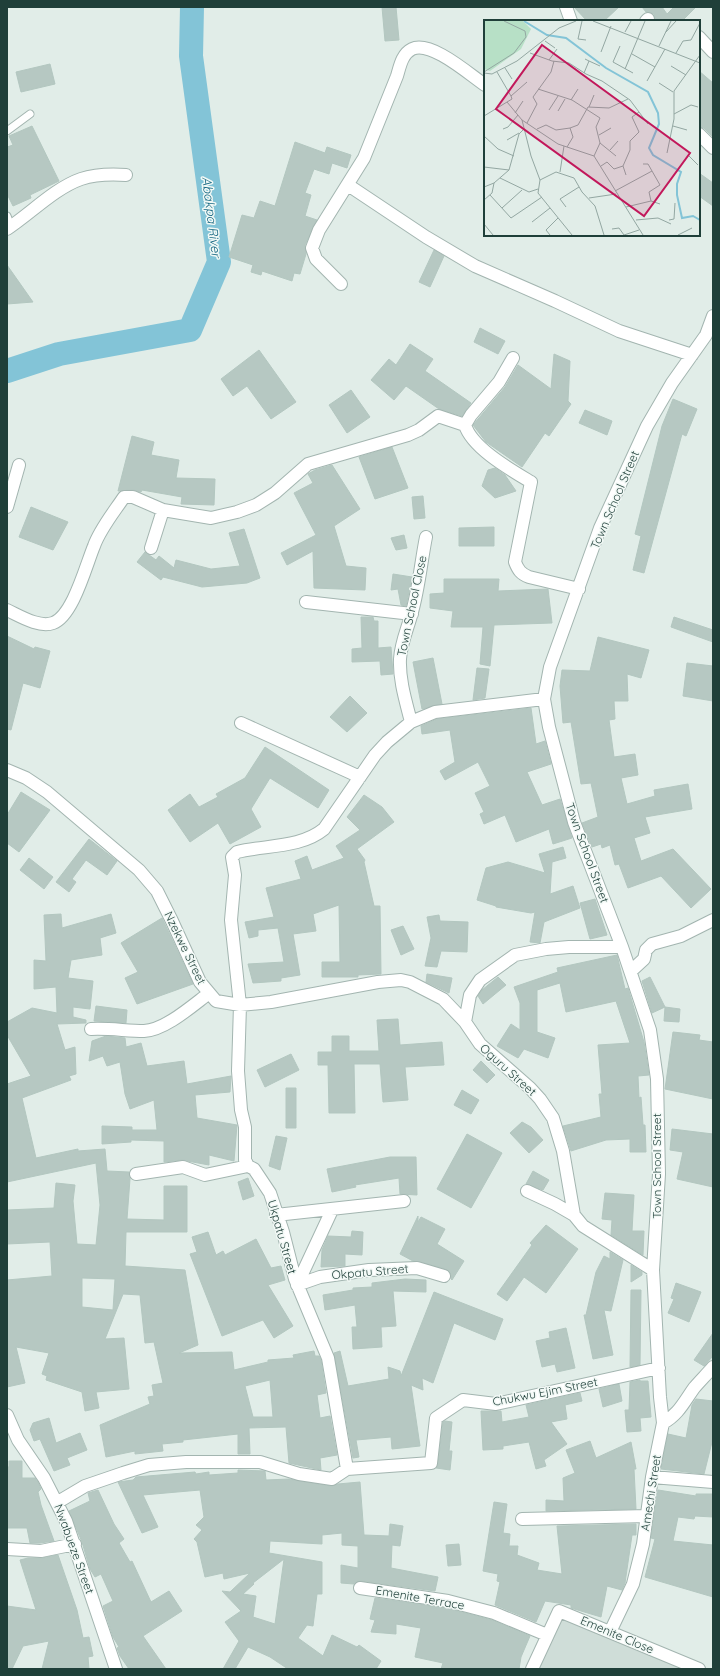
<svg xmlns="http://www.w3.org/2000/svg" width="720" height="1676" font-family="Quicksand,sans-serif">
<rect width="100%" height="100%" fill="#e1ede8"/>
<path fill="#cfddd8" d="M560,1617L682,1669H538Z"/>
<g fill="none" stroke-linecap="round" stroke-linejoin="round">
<path stroke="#83c4d7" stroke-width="24" d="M7,371L59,354L190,330L219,262L191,56L192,7"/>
</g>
<path fill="#b6c8c2" stroke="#b3c7c0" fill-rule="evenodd" d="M382,7H396L399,40L385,41Z
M574,7H619L604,21H587Z
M642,7H662L667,14L674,7H696L682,21H655L654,14L646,12Z
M50,64L55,84L21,92L16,72Z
M699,71L713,83V137L704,128L699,127Z
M32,126L59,181L30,195L31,198L13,206L7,194V147L13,145L9,136Z
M295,142L325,153L327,147L351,155L347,168L332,163L329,174L314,169L305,193L311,195L305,216L317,220L305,245L306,254L300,274L294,273L292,281L262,271L261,275L251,272L253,265L229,257L242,215L254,218L260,201L275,206Z
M699,173L713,183V206L699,196Z
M434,250L444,256L430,287L419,282Z
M7,265L33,302L7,304Z
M480,328L505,341L498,354L474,342Z
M410,344L433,359L425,371L471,403L462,416L439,409L406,386L394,400L371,380L389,359L396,365Z
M259,350L296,402L271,419L247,386L233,396L221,379Z
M554,354L570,361L568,401L571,404L549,436L545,433L522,467L486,442L473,425L505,387L518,365L551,389Z
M351,390L370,417L347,433L329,405Z
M673,399L697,409L686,436L682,434L644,573L633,570L641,536L635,534L662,426Z
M585,410L612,421L607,435L579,423Z
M132,436L154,442L151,455L179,460L176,478L215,479L214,505L181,504L182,497L142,490L141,492L133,490L118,491Z
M392,447L408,488L375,499L359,457Z
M332,465L360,509L334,526L346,566L366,568L365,590L314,588L313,551L287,565L281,553L316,535L294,493L313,483L308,474L315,470Z
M495,468L505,475L516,491L495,498L482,486L488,470Z
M423,496L425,518L414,519L412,497Z
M31,507L68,522L53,550L19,537Z
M494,527V546H459V528Z
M244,529L260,578L247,583L202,587L163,577L161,580L137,562L145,552L156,560L159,556L174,568L176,560L211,569L240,566L229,533Z
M404,535L407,548L396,550L391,538Z
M393,574L412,577L406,606L401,605L398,589L391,590Z
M444,579H499L498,591L548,589L552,623L494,625L490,666L480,664L483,627H451L453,611L430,608V594L444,593Z
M361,617H373L374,621H378V648L391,647L393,674L381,675L380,661L352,662V649L362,648Z
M674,617L713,630V642L671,627Z
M7,636L34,649L35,647L50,651L40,688L23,683L11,730L7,729Z
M598,637L649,650L641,678L627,674L628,701H614L615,719L609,720L614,757L635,754L638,775L621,778L627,804L655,796L654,790L688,784L692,809L645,817L650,833L634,838L641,861L673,849L711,889L691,908L661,876L628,888L619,864L615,865L610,845L602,848L601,844L592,847L582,823L598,817L591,783L581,784L571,722L563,723L560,686L562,670L590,671Z
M433,658L442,704L422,709L413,662Z
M687,663L713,666V701L683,696Z
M477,668L489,669L485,698L473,700Z
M350,696L367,713L347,732L330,717Z
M531,708L536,744L545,741L551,764L527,772L542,805L560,799L572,838L553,844L549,829L516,842L505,815L484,824L480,814L484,812L475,793L490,786L478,762L445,780L440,771L455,762L450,730L422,734L421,726L437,719Z
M265,747L329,790L318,808L270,778L251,809L261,827L230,844L218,823L190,842L168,810L190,794L199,807L218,797L216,794L245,778Z
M21,792L50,810L19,852L7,843V815Z
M364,795L382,807L394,822L357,849L365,860L364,862L374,906H380L381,974L358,975V977H322V962H340L339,905L313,914L316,931L293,934L300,975L281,978V981L253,983L248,964L284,962L278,928L258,930V936L249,938L245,922L274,917L266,888L301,879L295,861L307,856L312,870L344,858L336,846L360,830L347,817Z
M89,839L117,861L107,875L86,860L72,879L76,882L69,892L56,882Z
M563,847L566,858L552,862L550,894L573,886L580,908L544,922L540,943L530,942L535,912L531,913L496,907V906L477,900L486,868L508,862L545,873L539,854Z
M29,858L53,877L44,889L20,870Z
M595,899L607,935L590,939L580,903Z
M61,914L62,928L111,914L116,933L100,938L102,955L71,960L68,978L93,981L90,1009L73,1007V1017L86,1020V1023L57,1024L65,1050L75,1047L76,1074L69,1076L71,1080L22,1098L36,1158L78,1149V1151L105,1149L107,1171L129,1172L130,1179L127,1219L164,1220V1186H187V1232H126L125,1266L185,1270L198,1345L179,1353L232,1352L234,1370L268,1362V1360L294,1358L293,1355L314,1351L315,1356H319L321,1360L326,1393L317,1395L320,1418L330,1416L337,1455L320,1458L321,1470L289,1463L286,1427L249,1428L250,1454H238V1434L183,1440V1442L162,1444L163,1451L135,1454V1451L106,1457L100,1425L150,1404L148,1397L154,1396L152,1385L163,1383L154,1342L145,1343L140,1295L123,1294L105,1339L124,1338L129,1389L96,1392L99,1408L85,1411L82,1392L46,1380L47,1376L42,1374L49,1353L16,1347L25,1383L7,1387V1280L52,1276L50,1242L7,1244V1210L54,1208L56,1183L75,1185L73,1201L77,1244L96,1245L100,1205L96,1163L7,1182V1084L31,1076L7,1035V1022L32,1008L57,1013L56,987L34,989V960L46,961L44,915ZM82,1278L115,1279L113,1310L82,1307ZM270,1380L273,1417H253L245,1386Z
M439,915L440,921L468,922L467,952L441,951L437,967L425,966L431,938L427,917Z
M162,918L193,984L137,1004L125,978L138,972L121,943Z
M403,926L414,949L401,955L391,930Z
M617,955L625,989L628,988L644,1042L649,1075L638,1076L639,1098L641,1097L643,1125H645L646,1152H630V1139L606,1140L571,1151L563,1126L601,1117L599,1094H602L598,1045L630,1043L616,1001L566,1012L560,983L537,990V1032L555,1038L548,1058L524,1049L518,1058L497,1046L511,1024L520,1030V1003L514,987L558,972L557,968Z
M427,974L452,978L449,993L426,982Z
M498,977L506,985L483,1004L478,996L482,990Z
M650,977L665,1007L652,1013L642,981Z
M96,1006L127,1010L126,1023L94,1021Z
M665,1007L680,1009L679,1022L664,1021Z
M398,1019L400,1045L442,1042L444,1065L405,1067L408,1100L383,1102L380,1064H354L355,1113H329L328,1065H318V1052H332V1036H349V1051H379L377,1020Z
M673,1032L700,1035L699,1040L713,1042V1099L665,1089Z
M106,1036L125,1038L126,1047L141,1043L147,1066L184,1061L187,1084L231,1076L230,1092L195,1095L197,1118L237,1125L234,1161L209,1155V1165L182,1160L164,1162V1141L131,1140V1142L102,1144V1126L132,1127V1130H157L154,1100L130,1109L125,1094L120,1062L107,1066L103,1056L89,1061L92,1041Z
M291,1054L299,1070L265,1087L257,1070Z
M481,1061L495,1075L487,1083L473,1070Z
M286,1088H296V1128H286Z
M462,1090L479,1100L471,1114L454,1105Z
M522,1122L531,1127L543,1140L529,1153L510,1133Z
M672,1129L713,1134V1187L677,1179L683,1152L670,1150Z
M467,1134L502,1153L471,1208L437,1189Z
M276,1136L287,1138L280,1170L269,1166Z
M390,1157H416L417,1195L400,1194L399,1178L355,1185L356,1187L332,1192L327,1169Z
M533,1171L549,1180L543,1190L526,1184Z
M248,1178L254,1196L243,1200L238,1182Z
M605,1193L634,1195L632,1231H644L643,1255L611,1235L612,1220L602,1219Z
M418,1216V1222L421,1217L445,1229L437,1244L464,1261L452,1280L451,1279V1274L446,1269L413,1261L400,1254Z
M546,1225L578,1249L546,1293L524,1277L507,1301L497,1294L532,1245L530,1243Z
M352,1231L363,1232L362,1255L345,1254V1266L321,1267L322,1250L328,1236L351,1237Z
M208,1232L216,1255L223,1251L225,1255L256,1239L271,1268L281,1266L285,1280L268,1285L293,1326L274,1338L263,1320L222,1336L190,1254L197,1252L192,1237Z
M610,1252L623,1260L611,1311L604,1310L613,1355L593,1359L584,1315H586L596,1272L604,1256L610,1259Z
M631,1265L642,1272V1275L631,1282Z
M405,1279L426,1280V1292L393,1291L396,1326L381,1327L382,1347L353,1349L352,1327H357L355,1305L325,1310L323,1295L353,1290V1288L372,1287V1283Z
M676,1283L701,1292L689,1322L668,1313L674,1299L671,1298Z
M631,1290H641L640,1365L630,1367Z
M434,1292L503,1319L495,1340L454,1323L433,1383L422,1378L423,1390L411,1385L420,1446L392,1449L391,1437L356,1440L359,1457L353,1458L334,1353L340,1351L348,1386L389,1379L388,1367L400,1371L401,1376Z
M566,1328L575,1368L557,1372L555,1364L542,1367L536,1341L550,1338L549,1332Z
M713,1333V1356L704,1366L694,1360Z
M640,1380V1381H648L651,1417L640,1418L641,1431L627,1432L625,1410H629L630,1382Z
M619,1384L622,1401L603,1407L599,1389Z
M580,1393L582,1401L565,1405L567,1419L551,1422L567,1444L544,1460L546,1466L536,1469L529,1442L503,1446V1449L483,1450L481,1411H501L502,1422L529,1417L526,1405Z
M696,1399L713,1401V1438L704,1474L661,1469L668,1434L686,1438L692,1405Z
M49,1418L56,1443L80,1433L87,1450L67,1458L70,1465L54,1471L40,1439L34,1441L30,1430L33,1423Z
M445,1421L452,1422L449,1451H452L450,1470L436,1468L438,1464L443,1422Z
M590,1441L596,1458L631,1442L636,1469H634L636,1509L546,1511V1500L564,1501L563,1478L575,1473L566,1450Z
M9,1461H22V1478H35L38,1482L41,1489L38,1492L41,1505L54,1541L40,1543H30L27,1528H7V1467H9Z
M238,1470L265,1471L266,1480L289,1479L331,1486L338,1484L360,1482L364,1535L389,1536L390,1524L403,1526L400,1546L392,1545L391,1568L438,1577L435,1591L361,1581L354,1584L341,1583V1565L358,1568V1546L342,1545V1533L322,1535V1544L270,1541L269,1553L322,1562V1594H317L313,1626L307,1625L298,1638L323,1656L332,1635L357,1647L359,1645L381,1661L376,1669H288L270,1657L248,1647L235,1669H223L239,1641L225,1622L241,1611L222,1591L230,1592L250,1573L224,1579L223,1573L205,1577L197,1542L194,1539L202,1530L196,1525L204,1517L200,1490L143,1495L158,1527L142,1533L118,1482L133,1480L136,1477L195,1472L196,1474L209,1472V1475L238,1473ZM284,1559L275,1624L253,1617L256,1596L243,1594L254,1584L253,1583Z
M98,1490L114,1524L124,1539L119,1543L130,1562L132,1561L151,1602L169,1591L182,1611L143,1636L166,1669H129L120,1656L117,1648L119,1647L113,1637L103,1606L113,1601L101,1574L95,1577L90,1569L82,1542L69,1511L90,1501L88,1493Z
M658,1490L696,1496V1494H713V1517L695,1516L694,1519L678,1517L673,1541L713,1545V1597L645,1577L655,1539L651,1538Z
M494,1502L507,1504L503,1533L510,1534L509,1546H518L517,1555L539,1563L537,1570L562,1574L557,1526L636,1524V1535H632L625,1583L622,1590L607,1586L601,1617L571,1608V1605L545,1601L536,1622L495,1605L500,1582L497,1581L498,1574L483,1571Z
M459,1544L461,1565L448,1566L446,1545Z
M58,1555L77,1610L83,1638L89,1637L93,1656L88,1657L89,1669H42L49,1641L23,1646L12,1669H7V1606L36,1610L20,1560L28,1558H42Z
M375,1598L446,1608L492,1620L530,1636L521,1657L519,1669H441L443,1663L415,1657L421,1628L396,1624V1634L371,1632L375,1620L370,1619Z"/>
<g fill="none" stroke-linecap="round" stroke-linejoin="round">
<g stroke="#a3b5b0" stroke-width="9">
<path id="service" d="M7,131L30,114
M7,216L11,226"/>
</g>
<g stroke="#a3b5b0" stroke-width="14">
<path id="minor" d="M566,7L571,21
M646,21L648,19
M699,37L713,52
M699,134L713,148
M348,185L426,237L475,266L555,301L619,331L692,355
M7,229C30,214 55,188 81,179C96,174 111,174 126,175
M341,284L316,259L312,248L319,230L364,158L397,76C400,66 402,54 412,49C431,40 470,75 485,85
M513,358L499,382L471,415L465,425C472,448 511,470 531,482L515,562C518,570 521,574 529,577L579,589
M7,507L19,465
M151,548L163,510
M306,602L412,614
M7,610C20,616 39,628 53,623C73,616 86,565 94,546C100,529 114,512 124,497H133L163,510L211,518L237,512L256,505L275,493L308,464L408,435L419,430L438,416L465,425
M411,722C406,702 399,680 400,659C401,642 408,628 412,612C419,587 421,562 426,537
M241,723L360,777
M7,770L26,778L47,792L139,870L157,891L172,921L200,982L216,1001L240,1005L271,1002L378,982L401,980L410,982L443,999L465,1022
M622,947H569L546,949L515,955L480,980L470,995L465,1022L480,1044L530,1088L540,1099L553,1118L563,1151L574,1215L583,1226L653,1270
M631,971L644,959L646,950L652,944L681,936L713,920
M91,1029C109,1028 127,1031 144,1031C165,1030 192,1006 208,994
M136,1174L183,1167L205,1175L248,1166
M527,1191L555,1204L574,1215
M276,1215L404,1201
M297,1285L320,1277L369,1270L417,1268L444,1276
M297,1285L332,1210
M7,1415L18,1440L44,1478L66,1521L116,1669
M663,1423C678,1415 684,1402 694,1388C700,1381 707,1374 713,1367
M347,1469L328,1358L295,1279L283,1232L270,1193L254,1169L248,1166L245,1160V1127L241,1110L238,1071L240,1005L231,920L235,875L232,857L237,852C266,845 301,848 324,829L375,755L387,742L411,722L435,712L544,699
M652,1477L713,1482
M58,1502L85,1486L123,1473L149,1465L186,1462H260L299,1474L332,1479L347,1469L431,1463L436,1418L463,1400L496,1404L659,1368
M522,1519L647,1516
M7,1549L41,1551L75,1544
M360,1588L448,1601L494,1613L547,1635
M610,1632L633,1584L643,1544L652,1477L663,1423L660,1397L653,1270L659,1174L657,1079L650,1030L622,947L574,822L549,727L544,699L550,667L600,528L647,426L672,383L706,335L713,316
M532,1669L559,1611L699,1669"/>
</g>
<use href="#service" stroke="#fff" stroke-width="7"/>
<use href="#minor" stroke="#fff" stroke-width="12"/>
</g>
<g text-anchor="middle" stroke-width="3" stroke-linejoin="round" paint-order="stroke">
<g font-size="12" fill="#1f3f39" stroke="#f2f9f6">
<text transform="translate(615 500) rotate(-67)" y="4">Town School Street</text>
<text transform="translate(412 606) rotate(-78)" y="4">Town School Close</text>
<text transform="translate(587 853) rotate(70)" y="4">Town School Street</text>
<text transform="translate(185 948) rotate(64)" y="4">Nzekwe Street</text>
<text transform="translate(508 1070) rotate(42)" y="4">Oguru Street</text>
<text transform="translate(657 1166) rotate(-90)" y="4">Town School Street</text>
<text transform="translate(282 1237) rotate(74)" y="4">Ukpatu Street</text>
<text transform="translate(370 1272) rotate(-5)" y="4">Okpatu Street</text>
<text transform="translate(545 1392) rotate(-11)" y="4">Chukwu Ejim Street</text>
<text transform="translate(651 1493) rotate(-81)" y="4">Amechi Street</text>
<text transform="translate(74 1549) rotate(70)" y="4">Nwabueze Street</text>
<text transform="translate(420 1598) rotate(10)" y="4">Emenite Terrace</text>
<text transform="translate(617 1635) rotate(23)" y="4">Emenite Close</text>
</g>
<g font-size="13" font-style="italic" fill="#146681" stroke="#f2f9f6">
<text transform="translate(212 217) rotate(83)" y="5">Abakpa River</text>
</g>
</g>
<g transform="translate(484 20)">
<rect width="216" height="216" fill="#e1ede8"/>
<path d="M0,1H39L47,9L37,29L6,51L0,49Z" fill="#b7e0c6"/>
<path fill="none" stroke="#83c4d7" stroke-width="2" d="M40,1L63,15L82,18L122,48L164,72L174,93L175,104L165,128L169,135L197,152L193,164V175L198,198L209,196L216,200"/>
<path fill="none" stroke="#93a7a2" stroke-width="1" d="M98,1L94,19L102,20M109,1L216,43M141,12L147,1M182,12L192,1M61,21L71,28M136,26L129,42L149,53M175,26L187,1M117,32L127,6M46,33L68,41L85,43L102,54L118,61L146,80L164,104M192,33L199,21L207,20L216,3M148,34L171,47M65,40L73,29M105,41L116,46M187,46L202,55M21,48L28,59M141,49L161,1M0,52L30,33L42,17L41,11L20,1M13,52L27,76M0,53L8,54L33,41L75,8L92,1M100,53L105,41L101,39M163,61L181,29M175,63L189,72M54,69L88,80L116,98L112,107L116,123L110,136M27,76L43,62M87,80L94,69M23,82L38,100L47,136L56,160M105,87L110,75M65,90L74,76M74,91L81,79M31,93L39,81M190,94L207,85L214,87M0,96L28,79L27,76M38,100L74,124L110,136L159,215M43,103L53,84L49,77L67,52L70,41M189,106L203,110M86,108L94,105L104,87L125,88L144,79M19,109L24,107L34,95M53,109L62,105L72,110L86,108L89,117L83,127M115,115L127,108M0,116L14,129L30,136M23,120L35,113M116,123L132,136M126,130L134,121M183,133L190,99V71L216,35M205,136L214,145M159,144H164L176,165L165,172L167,181M117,146L123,142L130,149L139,146M0,147L25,150M76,152L80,126M142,155L139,146L146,130V121L155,112L148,97L155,92M16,158L45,172L54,169M56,160L72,152L90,158L98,172L111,186L120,215M56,160L54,173L88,215M0,167L10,163L25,150L35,114L40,109M131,171L168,151M6,175L27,198L58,177M105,178L132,174M0,180L8,173L10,163M82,187L76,179L95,167M142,187L167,181L176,184M18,188L38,170M152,200L174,198L187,204M185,200L190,199L191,183M48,202L66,188M0,204L9,215M128,209L135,208L140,215M66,215L62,210L74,198M140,215L155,210M194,215L208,208"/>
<path fill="#c2185b" fill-opacity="0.15" stroke="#c2185b" stroke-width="2" d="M58,25L206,133L160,196L12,89Z"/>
<rect width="216" height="216" fill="none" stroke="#1f3f39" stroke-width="2"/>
</g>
<rect width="720" height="1676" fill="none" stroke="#1f3f39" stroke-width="16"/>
</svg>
